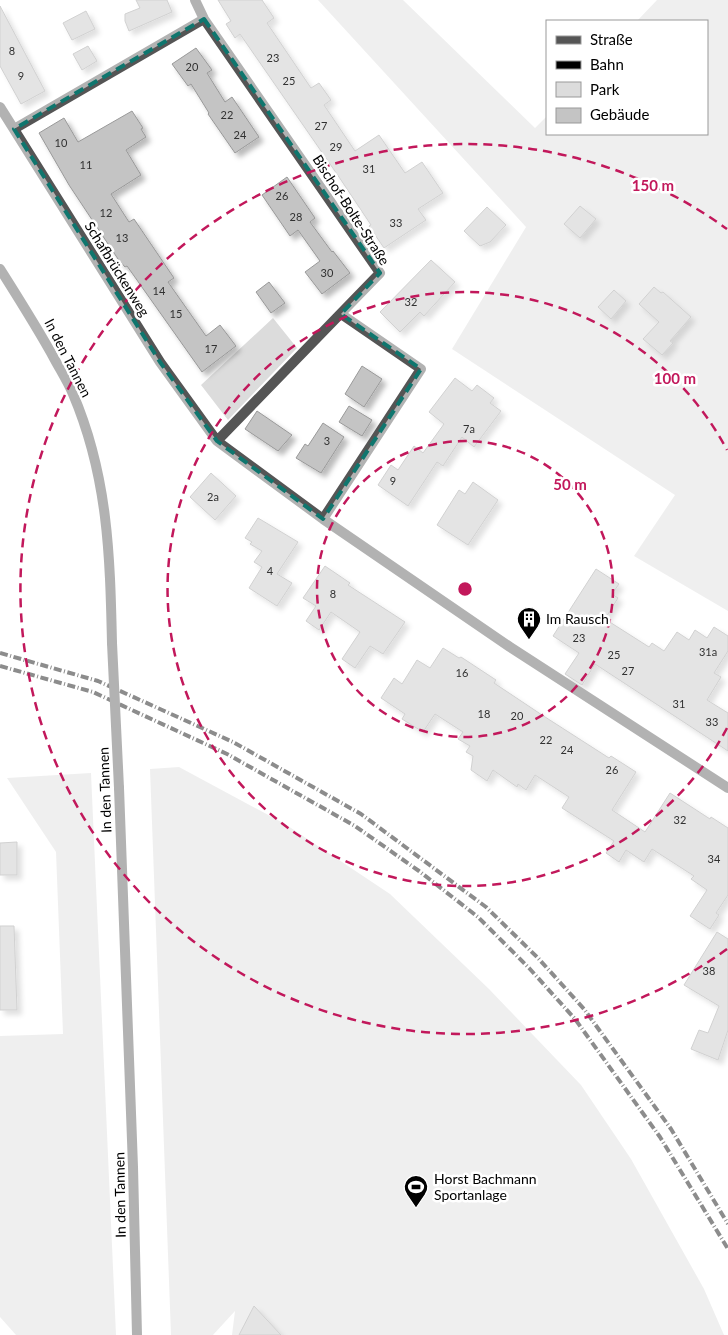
<svg xmlns="http://www.w3.org/2000/svg" width="728" height="1335" font-family="Lato,sans-serif">
<defs>
<filter id="shadow"><feDropShadow dx="4.5" dy="4.5" stdDeviation="2.5" flood-color="#0004"/></filter>
</defs>
<rect width="100%" height="100%" fill="#fff"/>
<path fill="#dcdcdc" d="M318,0H403L535,128L547,116V134H707V21H637L657,0H728V611L634,556L675,495L452,349L526,227Z
M273,318L297,348L228,420L201,385Z
M179,767L285,824L390,894L489,989L581,1085L631,1159L704,1289L724,1335H232L235,1311L213,1335H171L150,769Z
M91,773L116,1335H16L0,1317V1036L63,1034L56,852L7,778Z"/>
<path fill="#c4c4c4" stroke="#999" filter="url(#shadow)" d="M136,0H167L172,12L129,31L125,21V14L140,8Z
M218,0H262L274,18L267,23L311,88L319,83L331,100L324,105L355,151L379,135L405,173L422,162L443,193L418,209L426,220L384,248L369,226L371,225L339,177L240,34L235,38L226,24L231,21Z
M0,6L45,91L21,104L0,66Z
M86,11L95,29L72,40L63,23Z
M88,46L97,61L82,70L73,54Z
M196,48L212,70L207,73L225,102L232,97L259,137L235,153L208,114L209,113L191,84L188,86L172,64Z
M132,111L143,128L141,129L146,137L126,150L141,175L111,194L129,222L134,219L174,278L168,282L206,336L220,325L236,346L202,372L127,266L125,267L118,259L69,185L39,133L64,118L78,142Z
M287,177L315,218L310,222L332,252L333,251L350,273L322,294L305,272L320,261L298,230L290,236L262,195Z
M580,206L596,219L580,238L564,224Z
M487,207L506,225L490,242L480,246L464,231Z
M431,260L455,282L424,316L420,312L400,332L380,312Z
M269,282L285,303L271,313L256,292Z
M654,287L661,293L663,292L691,317L670,341L673,343L662,355L643,339L659,322L639,304Z
M614,290L626,301L611,319L598,307Z
M362,366L382,379L364,407L345,394Z
M455,378L472,391L477,385L494,398L490,403L501,411L474,447L462,437L443,466L437,462L408,506L378,485L391,465L398,470L414,446L423,453L444,424L429,412Z
M349,406L372,420L362,436L339,422Z
M257,411L292,435L278,451L245,429Z
M323,423L344,437L321,473L296,458L305,444L308,446Z
M211,473L236,496L215,520L190,497Z
M473,482L498,500L468,545L437,525L459,490L465,494Z
M258,518L298,542L277,574L292,583L277,606L249,588L262,567L254,562L262,551L250,544L252,542L245,538Z
M325,566L350,583L348,585L405,622L383,654L370,646L355,668L342,659L360,632L331,612L319,630L306,621L316,606L303,598Z
M596,569L619,584L612,594L618,598L605,619L649,647L652,643L664,651L677,632L689,640L695,630L707,638L714,627L728,636V651L714,673L721,677L707,700L728,713V751L595,664L582,685L565,674L579,653L553,636Z
M443,648L459,658L461,657L496,680L494,683L542,715L609,758L611,756L636,772L612,810L645,832L670,793L710,819L711,817L728,828V895L716,913L719,915L710,929L690,916L707,890L691,879L694,876L652,849L644,862L626,850L619,862L606,853L614,841L562,808L569,797L535,775L526,790L518,784L517,787L493,770L487,781L471,770L473,756L466,752L470,746L458,739L463,732L435,714L423,732L402,719L405,714L381,698L394,678L402,684L417,660L430,668Z
M17,842V875H0V843Z
M0,926H14L17,1010H0Z
M717,932L728,939V1030L718,1060L691,1049L699,1030L708,1033L719,1006L684,985Z
M254,1306L281,1335H239Z"/>
<g fill="none" stroke-linecap="round" stroke-linejoin="round">
<path stroke="#555" stroke-width="10" d="M195,0L204,19L380,273L217,441
M0,107L160,362L217,441L323,519L510,647L728,788
M14,129L204,19
M323,519L421,369L341,314"/>
<path stroke="#555" stroke-width="10" d="M0,269C19,299 38,329 55,360C61,371 68,382 73,394C108,476 110,555 112,643
M119,788L133,1167L137,1335"/>
<path stroke="#000" stroke-width="4" stroke-dasharray="8 2.5 1 2.5" stroke-linecap="butt" d="M0,653L98,681L233,742L361,814L486,907L538,958L584,1009L671,1129L728,1224
M0,666L93,692L227,754L355,826L419,871L478,917L529,968L575,1019L660,1137L728,1249"/>
<path stroke="#555" stroke-width="10" d="M112,643L119,788"/>
</g>
<path d="M0 0H728V1335H0ZM204,19L380,273L341,314L421,369L323,519L217,441L160,362L14,129Z" fill="#fff" fill-opacity=".55" fill-rule="evenodd"/>
<path fill="none" stroke="#0f766e" stroke-width="4" stroke-dasharray="10 6" stroke-linejoin="round" d="M204,19L380,273L341,314L421,369L323,519L217,441L160,362L14,129Z"/>
<g fill="none" stroke="#c2185b" stroke-width="2.5" stroke-dasharray="9 6">
<circle cx="465" cy="589" r="148"/>
<path d="M727 728A297 297 0 1 1 727 450"/>
<path d="M727 949A445 445 0 1 1 727 229"/>
</g>
<defs>
<g id="building-pin" transform="scale(1.25)"><path d="M0 17L-7.5 6A9.5 9.5 0 1 1 7.5 6Z" fill="#000" stroke="#fff"/><path d="M-4-6H4V6H1V3H-1V6H-4ZM-2.5-4.3h1.7v1.8h-1.7ZM.8-4.3h1.7v1.8H.8ZM-2.5-1h1.7V.8h-1.7ZM.8-1h1.7V.8H.8Z" fill="#fff"/></g>
<g id="stadium-pin" transform="scale(1.25)"><path d="M0 17L-7.5 6A9.5 9.5 0 1 1 7.5 6Z" fill="#000" stroke="#fff"/><path d="M0-5a6.5 5 0 1 0 0 10a6.5 5 0 1 0 0-10ZM-3.5-1.8h7v3.6h-7Z" fill="#fff"/></g>
</defs>
<g fill-rule="evenodd">
<use href="#building-pin" x="529" y="619"/>
<use href="#stadium-pin" x="416" y="1187"/>
</g>
<g text-anchor="middle" stroke-width="5" stroke-linejoin="round" paint-order="stroke">
<g font-size="11" fill="#313131">
<text x="12" y="55">8</text>
<text x="273" y="62">23</text>
<text x="192" y="71">20</text>
<text x="21" y="80">9</text>
<text x="289" y="85">25</text>
<text x="227" y="119">22</text>
<text x="321" y="130">27</text>
<text x="240" y="139">24</text>
<text x="61" y="147">10</text>
<text x="336" y="151">29</text>
<text x="86" y="169">11</text>
<text x="369" y="173">31</text>
<text x="282" y="200">26</text>
<text x="106" y="217">12</text>
<text x="296" y="221">28</text>
<text x="396" y="227">33</text>
<text x="122" y="242">13</text>
<text x="327" y="277">30</text>
<text x="159" y="295">14</text>
<text x="411" y="306">32</text>
<text x="176" y="318">15</text>
<text x="211" y="353">17</text>
<text x="469" y="433">7a</text>
<text x="327" y="445">3</text>
<text x="393" y="485">9</text>
<text x="213" y="501">2a</text>
<text x="270" y="575">4</text>
<text x="333" y="598">8</text>
<text x="579" y="642">23</text>
<text x="708" y="656">31a</text>
<text x="614" y="659">25</text>
<text x="628" y="675">27</text>
<text x="462" y="677">16</text>
<text x="679" y="708">31</text>
<text x="484" y="718">18</text>
<text x="517" y="720">20</text>
<text x="712" y="726">33</text>
<text x="546" y="744">22</text>
<text x="567" y="754">24</text>
<text x="612" y="774">26</text>
<text x="680" y="824">32</text>
<text x="714" y="863">34</text>
<text x="709" y="975">38</text>
</g>
<g font-size="14" fill="#000" stroke="#fff">
<text transform="translate(351 210) rotate(57)" y="5">Bischof-Bolte-Straße</text>
<text transform="translate(117 269) rotate(58)" y="5">Schafbrückenweg</text>
<text transform="translate(68 358) rotate(63)" y="5">In den Tannen</text>
<text transform="translate(105 790) rotate(-92)" y="5">In den Tannen</text>
<text transform="translate(120 1195) rotate(-91)" y="5">In den Tannen</text>
</g>
<g font-size="14" fill="#000" stroke="#fff" text-anchor="start">
<text x="546" y="624">Im Rausch</text>
<text x="434" y="1184">Horst Bachmann<tspan x="434" dy="16">Sportanlage</tspan></text>
</g>
</g>
<circle cx="465" cy="589" r="8" fill="#c2185b" stroke="#fff" stroke-width="2.5"/>
<g font-size="15" text-anchor="middle" font-weight="bold" fill="#c2185b" stroke="#fff" stroke-width="5" stroke-linejoin="round" paint-order="stroke">
<text x="653" y="191">150 m</text>
<text x="675" y="384">100 m</text>
<text x="570" y="490">50 m</text>
</g>
<rect x="546" y="20" width="162" height="115" fill="#ffffff" stroke="#999999"/>
<rect x="556" y="36" width="25" height="8" fill="#555555" stroke="#999999"/>
<text x="590" y="45" font-size="15" fill="#000000">Straße</text>
<rect x="556" y="61" width="25" height="8" fill="#000000" stroke="#999999"/>
<text x="590" y="70" font-size="15" fill="#000000">Bahn</text>
<rect x="556" y="82" width="25" height="15" fill="#dcdcdc" stroke="#999999"/>
<text x="590" y="95" font-size="15" fill="#000000">Park</text>
<rect x="556" y="108" width="25" height="15" fill="#c4c4c4" stroke="#999999"/>
<text x="590" y="120" font-size="15" fill="#000000">Gebäude</text>
</svg>
